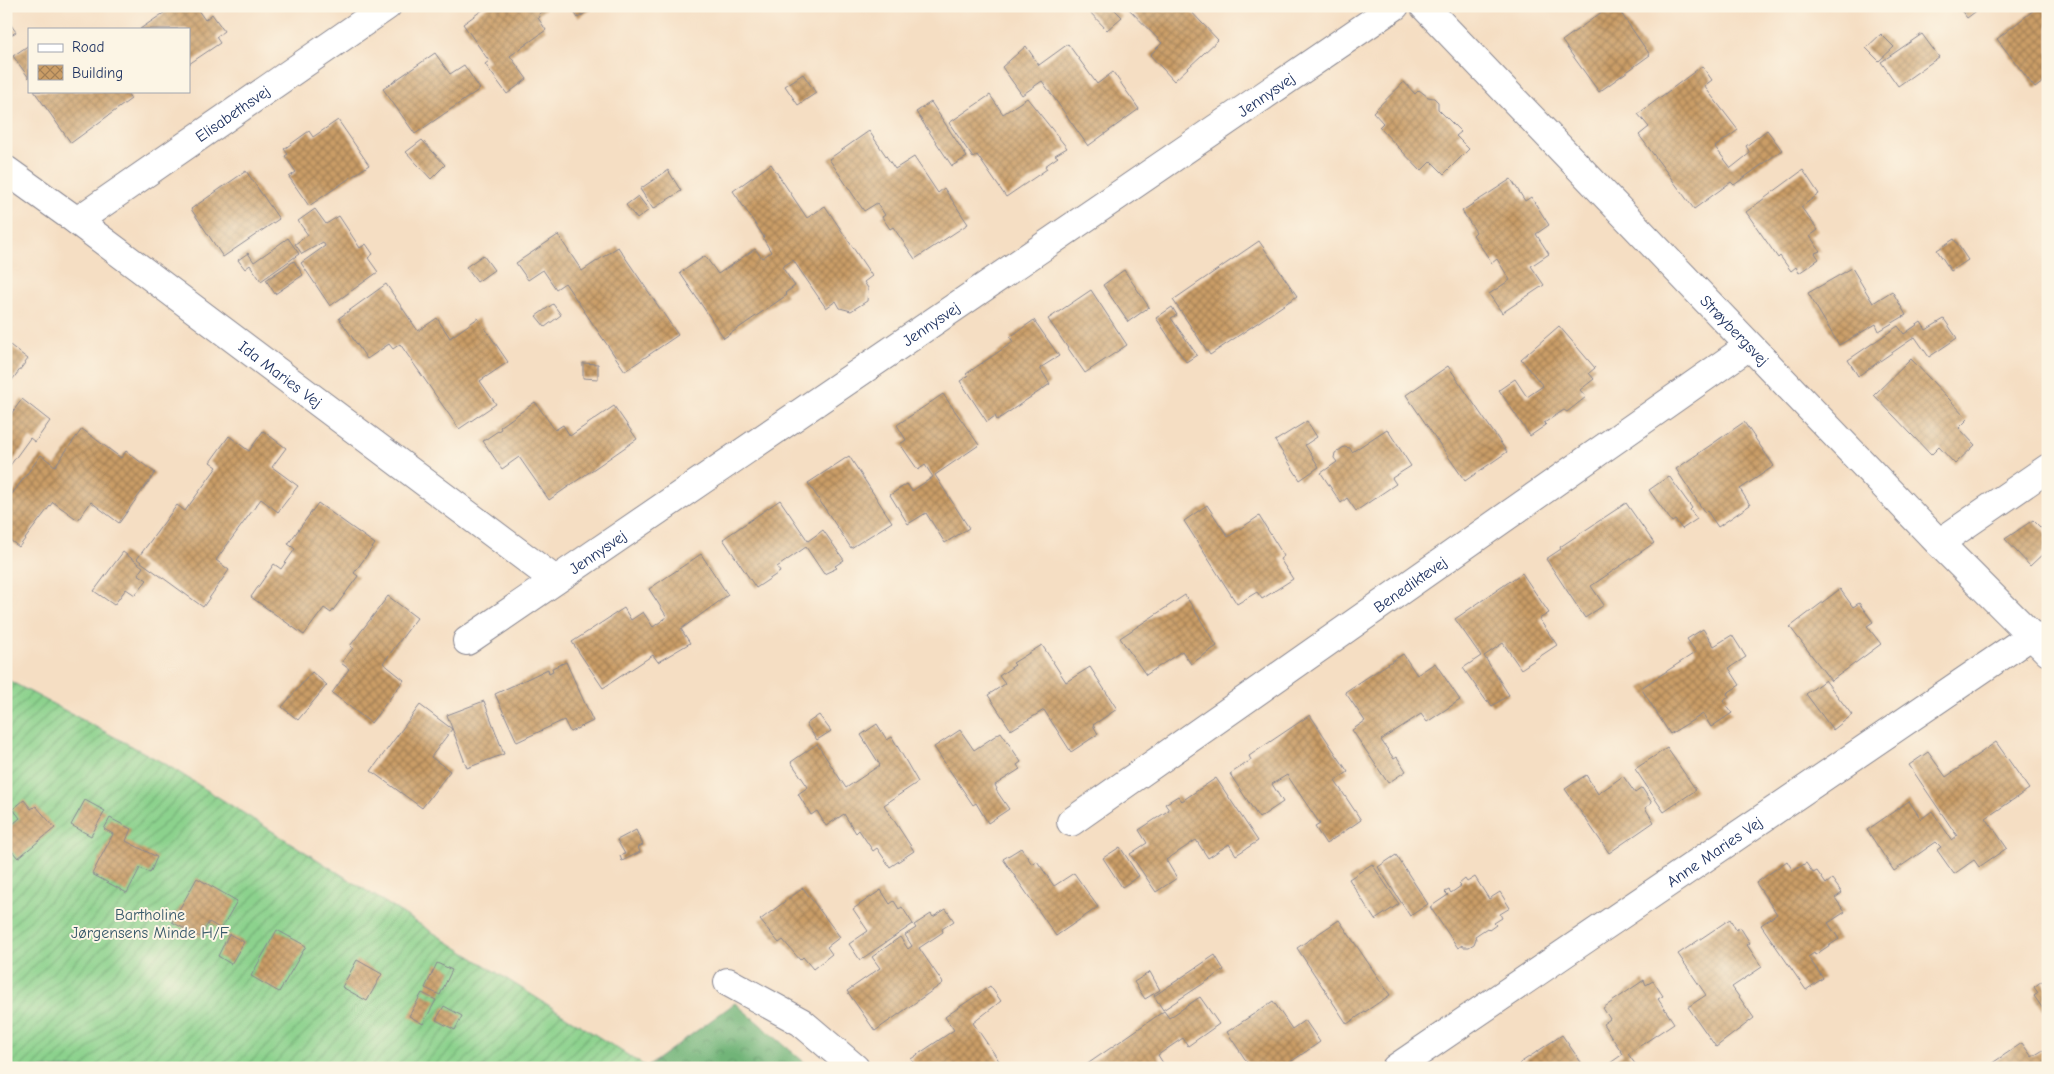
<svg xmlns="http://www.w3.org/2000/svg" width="2054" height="1074" font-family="'Comic Neue',sans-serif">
<defs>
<pattern id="forest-crowns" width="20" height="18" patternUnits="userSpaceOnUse" patternTransform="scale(1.25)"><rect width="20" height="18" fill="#71b478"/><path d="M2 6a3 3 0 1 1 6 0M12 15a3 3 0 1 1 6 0" fill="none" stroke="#5c9366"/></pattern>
<pattern id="garden-furrows" width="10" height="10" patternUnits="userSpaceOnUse" patternTransform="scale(1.25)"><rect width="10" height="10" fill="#8cd28d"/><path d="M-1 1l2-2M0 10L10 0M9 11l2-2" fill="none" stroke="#72ab76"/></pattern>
<pattern id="building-cross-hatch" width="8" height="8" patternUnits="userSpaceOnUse" patternTransform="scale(1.25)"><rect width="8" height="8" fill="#ca9d66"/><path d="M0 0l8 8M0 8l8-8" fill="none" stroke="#a38057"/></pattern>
</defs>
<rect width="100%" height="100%" fill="#fcf5e5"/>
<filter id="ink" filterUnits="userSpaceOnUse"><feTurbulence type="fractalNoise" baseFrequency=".02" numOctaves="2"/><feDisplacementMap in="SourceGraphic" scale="10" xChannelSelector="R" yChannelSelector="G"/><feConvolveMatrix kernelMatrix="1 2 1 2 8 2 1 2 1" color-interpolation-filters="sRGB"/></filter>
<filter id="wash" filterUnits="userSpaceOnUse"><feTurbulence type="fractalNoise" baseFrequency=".0096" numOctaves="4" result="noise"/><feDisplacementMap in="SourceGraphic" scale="20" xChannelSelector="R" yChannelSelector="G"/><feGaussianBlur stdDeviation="1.12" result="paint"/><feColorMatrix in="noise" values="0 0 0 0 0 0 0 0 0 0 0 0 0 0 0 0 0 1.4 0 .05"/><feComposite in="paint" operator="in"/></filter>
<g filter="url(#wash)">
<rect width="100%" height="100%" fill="#f5dec3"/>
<path fill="url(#forest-crowns)" stroke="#46726b" d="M735,1003L811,1068L647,1067Z"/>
<path fill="url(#garden-furrows)" stroke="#548076" d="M6,679L167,765L648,1068H6Z"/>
<g id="blocks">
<path fill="url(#building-cross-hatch)" d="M174,6H195L205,20L212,14L224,31L216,37L220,43L189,64V29H140Z
M488,6H549L539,14L540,17L538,18L546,30L510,56L527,79L507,94L485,64L489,61L463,24Z
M570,6H595L578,18Z
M1084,6H1111L1122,17L1107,30Z
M1126,6H1186L1218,40L1174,81L1150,55L1162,43Z
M1610,6H1616L1650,55L1599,92L1562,41Z
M1955,6H1983L1967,18L1960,9L1958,11Z
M2039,6L2048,7V78L2035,88L1997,39Z
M6,18L16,32L6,38Z
M1881,34L1894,47L1879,61L1866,48Z
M1922,34L1939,57L1898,86L1881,62Z
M1068,44L1097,84L1113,72L1139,109L1088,146L1042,81L1022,95L1002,67L1026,46L1039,65Z
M29,45V78L13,56Z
M435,53L450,74L464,65L480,89L415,134L383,89Z
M1702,66L1712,80L1704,86L1738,130L1715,147L1731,168L1750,153L1746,146L1767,130L1782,150L1734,185L1731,182L1694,209L1639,135L1649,127L1638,114Z
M803,74L816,93L798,105L785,86Z
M1404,82L1415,94L1419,90L1428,97L1434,98L1438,102V109L1461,132L1456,136L1469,149L1444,174L1431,161L1421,171L1379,127L1383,123L1373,112Z
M34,91H126L131,99L71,143Z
M990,95L1003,114L1027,98L1067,148L1055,155L1058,157L1045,166L1047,169L1006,197L977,155L973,158L949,123Z
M931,102L967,157L952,166L916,112Z
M338,120L369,165L309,206L289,177L296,172L285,156L288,154L284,149L309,131L313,137Z
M869,131L895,169L914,157L938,193L944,188L968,224L915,259L893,227L890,229L882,217L885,215L877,203L864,211L829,159Z
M422,140L445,165L431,179L406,152Z
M771,164L807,218L825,206L872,276L864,282L868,288L867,301L851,311L840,308L836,301L826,308L793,260L782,267L795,286L785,293L787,295L724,338L680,273L705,256L718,274L755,249L762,258L771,252L763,238L764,237L733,191Z
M668,170L681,191L653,209L640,189Z
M1803,170L1819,194L1801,207L1818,230L1810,236L1820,251L1815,253L1819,259L1799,273L1796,267L1791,271L1780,256L1778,258L1746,212Z
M246,171L279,219L223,257L191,209Z
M1511,179L1525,201L1531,197L1549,225L1536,234L1549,254L1531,266L1544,285L1502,313L1489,294L1510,280L1497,259L1492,263L1473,235L1476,232L1462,211Z
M638,196L649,210L637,219L626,205Z
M315,209L326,224L339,216L360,248L366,244L373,254L368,258L378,272L330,306L301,263L325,246L323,242L302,254L295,244L308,235L298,221Z
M558,235L582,271L618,247L678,335L625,371L565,283L556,289L543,270L528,280L516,263Z
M288,238L299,254L261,281L250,265L245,269L238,260L248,253L254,262Z
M1954,239L1968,260L1951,271L1937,250Z
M1259,241L1297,296L1210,355L1173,300Z
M483,255L494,270L477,282L466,267Z
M294,261L303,275L275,294L266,280Z
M1852,268L1873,303L1892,291L1906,315L1879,331L1876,324L1839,345L1808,293Z
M1124,270L1149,307L1128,322L1103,285Z
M386,284L418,331L437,318L450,338L478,318L508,362L480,381L496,404L459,429L400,344L393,349L389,344L367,359L339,318Z
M1091,290L1127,345L1085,373L1048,319Z
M553,304L561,315L545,327L536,316Z
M1172,307L1177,315L1171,318L1197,355L1186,362L1156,318Z
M1944,319L1957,338L1929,357L1915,337L1858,376L1848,360L1898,326L1904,334L1921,322L1926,330Z
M1034,320L1059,356L1040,368L1050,384L997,420L995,416L987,422L960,381L968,376L966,374L1013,342L1010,337Z
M1559,326L1595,368L1589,373L1594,379L1580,390L1586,397L1567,412L1564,410L1544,423L1546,425L1530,436L1499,390L1515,379L1527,397L1543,386L1521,359Z
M6,342L28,359L6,388Z
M1911,359L1968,419L1959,428L1975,445L1955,464L1939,447L1931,455L1874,395Z
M583,363L598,364V379L583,378Z
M1448,366L1507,452L1465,481L1406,395Z
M943,394L979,445L935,475L969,528L945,543L926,513L908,524L890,495L907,484L912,491L933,477L925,465L918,470L900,444L906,440L897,425Z
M22,399L50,421L35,442L30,438L6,471V415L9,417Z
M535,402L555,430L563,425L570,436L614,406L637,439L549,500L519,457L502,469L483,441L501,429L500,427Z
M1307,421L1317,437L1305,445L1319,467L1300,480L1275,441Z
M1744,422L1774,466L1740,489L1750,505L1718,527L1707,511L1705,513L1676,469Z
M82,429L121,458L126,451L155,473L119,523L91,502L78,520L53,502L19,547L6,537V502L41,455L55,466Z
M1387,429L1411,466L1392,478L1396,484L1356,511L1347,498L1341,503L1321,473L1337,462L1334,458L1335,453L1344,447L1350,448L1352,452Z
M263,431L286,448L272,467L298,486L278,512L261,499L216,560L229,570L203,607L137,559L177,505L185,511L217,467L210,462L229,436L249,451Z
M849,456L892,522L851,548L808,483Z
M1669,476L1692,508L1690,510L1697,519L1682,529L1675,520L1672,522L1649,490Z
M780,500L808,541L823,530L844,560L835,566L837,568L824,574L806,547L777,567L780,572L756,588L723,539Z
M318,503L375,544L354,573L358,576L331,613L324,608L304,635L251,597L274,564L281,569L295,549L288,544Z
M1626,503L1654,543L1591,586L1604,605L1585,618L1546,559L1561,549L1560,547Z
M1207,505L1228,537L1259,516L1284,556L1280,559L1293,579L1262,599L1257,592L1237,604L1184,521Z
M2033,520L2048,535V549L2030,566L2005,539Z
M123,552L143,567L138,574L147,580L135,595L126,589L114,605L94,591Z
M701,554L728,595L681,629L690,643L658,662L653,655L603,688L572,642L624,608L631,620L643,612L653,627L667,617L649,589Z
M1522,573L1549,613L1539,619L1557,645L1521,669L1503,643L1484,656L1509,695L1492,706L1488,700L1487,702L1463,668L1481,656L1455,619Z
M1840,589L1853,607L1859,603L1873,622L1867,626L1881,644L1831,681L1790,627Z
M1185,595L1217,646L1191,664L1182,651L1146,675L1120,638Z
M388,596L417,618L383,663L404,680L371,723L332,693L349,669L341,663L353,648L350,646Z
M1703,629L1714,646L1732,635L1746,657L1729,668L1740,685L1727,693L1729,697L1723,701L1732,713L1711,727L1703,714L1670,734L1641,688L1696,652L1687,639Z
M1042,645L1066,682L1090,667L1117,709L1093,725L1098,734L1071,752L1044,710L1011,730L988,695L1005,684L999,676L1015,665L1013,663Z
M1403,654L1417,675L1435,663L1460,700L1427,722L1421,714L1381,740L1394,759L1397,757L1406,771L1388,783L1352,730L1365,721L1345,692Z
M566,662L593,721L570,732L564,720L517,742L495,694L548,669L549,673L553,671L552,668Z
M312,672L327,685L298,720L282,707Z
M1825,680L1852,715L1833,730L1806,694Z
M484,701L504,754L467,768L447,715Z
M420,705L452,729L431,757L450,771L422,808L371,771Z
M819,715L831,731L817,740L806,724Z
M1310,715L1348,772L1335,781L1361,820L1326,844L1315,827L1320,824L1287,775L1272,784L1283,802L1259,818L1230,774L1251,760L1249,756Z
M877,724L887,740L892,737L918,782L884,805L914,851L890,867L877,848L873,851L859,830L856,833L844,814L826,826L817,811L811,815L798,794L808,787L791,762L817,744L846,788L880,765L861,735Z
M960,730L974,750L1001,732L1021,762L1017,765L1020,769L995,785L997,789L996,790L1009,809L988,823L976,803L973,805L934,747Z
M1996,742L2029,789L1986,818L2007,848L1979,867L1974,860L1954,874L1937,850L1941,847L1936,842L1894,871L1867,830L1909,801L1921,819L1932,811L1952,840L1957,836L1909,765L1928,752L1946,777Z
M1667,748L1696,790L1664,812L1635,769Z
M1586,775L1598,794L1623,776L1635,793L1642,788L1652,803L1645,808L1654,822L1609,853L1565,789Z
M1216,778L1258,841L1236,855L1229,844L1208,858L1196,840L1166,860L1177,878L1156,892L1130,854L1147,843L1139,830L1169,810L1165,804L1178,796L1182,801Z
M24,800L31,809L36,806L55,828L18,858L6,844V830L20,818L13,809Z
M85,800L105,811L91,836L71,825Z
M110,818L131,829L126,841L157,857L150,873L140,868L127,893L92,874L113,834L104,829Z
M636,830L643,845L638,847L640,852L622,861L620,856L625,854L617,840Z
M1120,847L1139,876L1122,887L1103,858Z
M1021,848L1032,864L1037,861L1054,886L1074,873L1098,907L1056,936L1003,859Z
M1396,855L1428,904L1410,916L1378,867Z
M1787,861L1793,871L1806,863L1813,873L1817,871L1826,884L1832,879L1842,893L1835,898L1845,912L1828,923L1839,939L1815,955L1814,953L1808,957L1823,978L1806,990L1761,925L1777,914L1756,883Z
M1372,864L1399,904L1375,920L1349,879Z
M1475,877L1489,899L1500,892L1510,908L1500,914L1502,918L1494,923L1496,925L1489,930L1487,928L1475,936L1476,939L1474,944L1469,947H1463L1462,945L1458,948L1430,907L1448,895L1445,892L1449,890L1451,893L1461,886L1459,884L1465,879L1467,882Z
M197,878L237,901L221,929L209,922L200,937L172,922Z
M803,888L840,937L827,947L832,954L813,969L803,957L800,960L783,940L779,943L760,920Z
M881,890L890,904L894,901L899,909L902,907L913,924L860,960L849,944L868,931L853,909Z
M946,909L954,921L942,929L943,932L919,948L943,983L875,1031L847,991L880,968L872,957L900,937L908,949L912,946L905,935L916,928L914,925L931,914L933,917Z
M1730,919L1736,930L1740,927L1750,943L1747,945L1762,967L1732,987L1754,1018L1716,1047L1688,1007L1706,995L1678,954Z
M1339,920L1390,995L1347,1024L1297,948Z
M277,930L306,946L279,992L251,976Z
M229,934L244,942L231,964L218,956Z
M1215,955L1224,970L1163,1010L1154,996Z
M357,960L382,974L367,1001L342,987Z
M437,963L452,970L440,995L425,988Z
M1150,972L1160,990L1145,999L1134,982Z
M1644,980L1646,985L1653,981L1663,996L1658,999L1674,1023L1628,1054L1638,1068H1603L1623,1054L1603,1024L1610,1019L1603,1008Z
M2042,981L2048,988V1016L2034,996L2038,993L2034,987Z
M990,986L1001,1001L973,1023L1002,1065L998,1068H917L911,1059L954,1030L945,1017Z
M422,993L436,1000L423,1024L409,1016Z
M1200,997L1219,1024L1188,1046L1183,1038L1158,1055L1166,1068H1087L1086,1065L1164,1011L1169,1018Z
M1273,1001L1292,1029L1305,1020L1320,1042L1289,1063L1291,1067L1290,1068H1251L1227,1032Z
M444,1006L462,1016L455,1030L436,1020Z
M1562,1035L1585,1068H1523L1520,1063Z
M2022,1043L2032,1057L2048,1047V1068H1985Z"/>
</g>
</g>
<g filter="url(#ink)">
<use href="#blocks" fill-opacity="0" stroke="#888690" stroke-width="1"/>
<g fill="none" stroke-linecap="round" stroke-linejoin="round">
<g stroke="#888690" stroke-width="30">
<g id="minor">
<path id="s1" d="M1424,6L1939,543L2048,652"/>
<path id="s2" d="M6,170L77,221L555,580"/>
<path id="s3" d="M77,221L387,6"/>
<path d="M1939,543L2048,468"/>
<path id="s4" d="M467,641L1395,6"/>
<path id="s5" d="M1071,822L1749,346"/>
<path d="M728,982L801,1022L855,1068"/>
<path id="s6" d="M1396,1068L2032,635"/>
</g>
</g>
<use href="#minor" stroke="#fff" stroke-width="28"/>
</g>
</g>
<g text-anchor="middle" stroke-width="4" stroke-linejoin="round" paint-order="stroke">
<g font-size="16" fill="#1b2f5e" stroke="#fcf5e5">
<text dy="6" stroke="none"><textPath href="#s4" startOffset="968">Jennysvej</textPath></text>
<text dy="6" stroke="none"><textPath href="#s3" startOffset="189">Elisabethsvej</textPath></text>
<text dy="6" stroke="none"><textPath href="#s4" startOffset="562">Jennysvej</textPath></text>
<text dy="6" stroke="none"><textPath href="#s1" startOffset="449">Strøybergsvej</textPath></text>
<text dy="6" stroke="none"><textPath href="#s2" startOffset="342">Ida Maries Vej</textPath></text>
<text dy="6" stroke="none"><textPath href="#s4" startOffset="158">Jennysvej</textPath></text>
<text dy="6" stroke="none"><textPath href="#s5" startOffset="414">Benediktevej</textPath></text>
<text dy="6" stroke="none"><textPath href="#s6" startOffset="385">Anne Maries Vej</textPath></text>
</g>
<g font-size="16" fill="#37586a" stroke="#fcf5e5">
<text x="150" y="920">Bartholine<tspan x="150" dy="18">Jørgensens Minde H/F</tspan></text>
</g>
</g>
<rect width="2054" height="1074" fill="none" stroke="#fcf5e5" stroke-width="25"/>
<rect x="28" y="28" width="162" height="65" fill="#fcf5e5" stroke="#a2a6af"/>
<rect x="38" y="44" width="25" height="8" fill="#ffffff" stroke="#a2a6af"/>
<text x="72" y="52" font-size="15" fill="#1b2f5e">Road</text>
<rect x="38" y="65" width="25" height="15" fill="url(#building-cross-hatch)" stroke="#a2a6af"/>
<text x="72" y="78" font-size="15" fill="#1b2f5e">Building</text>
</svg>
